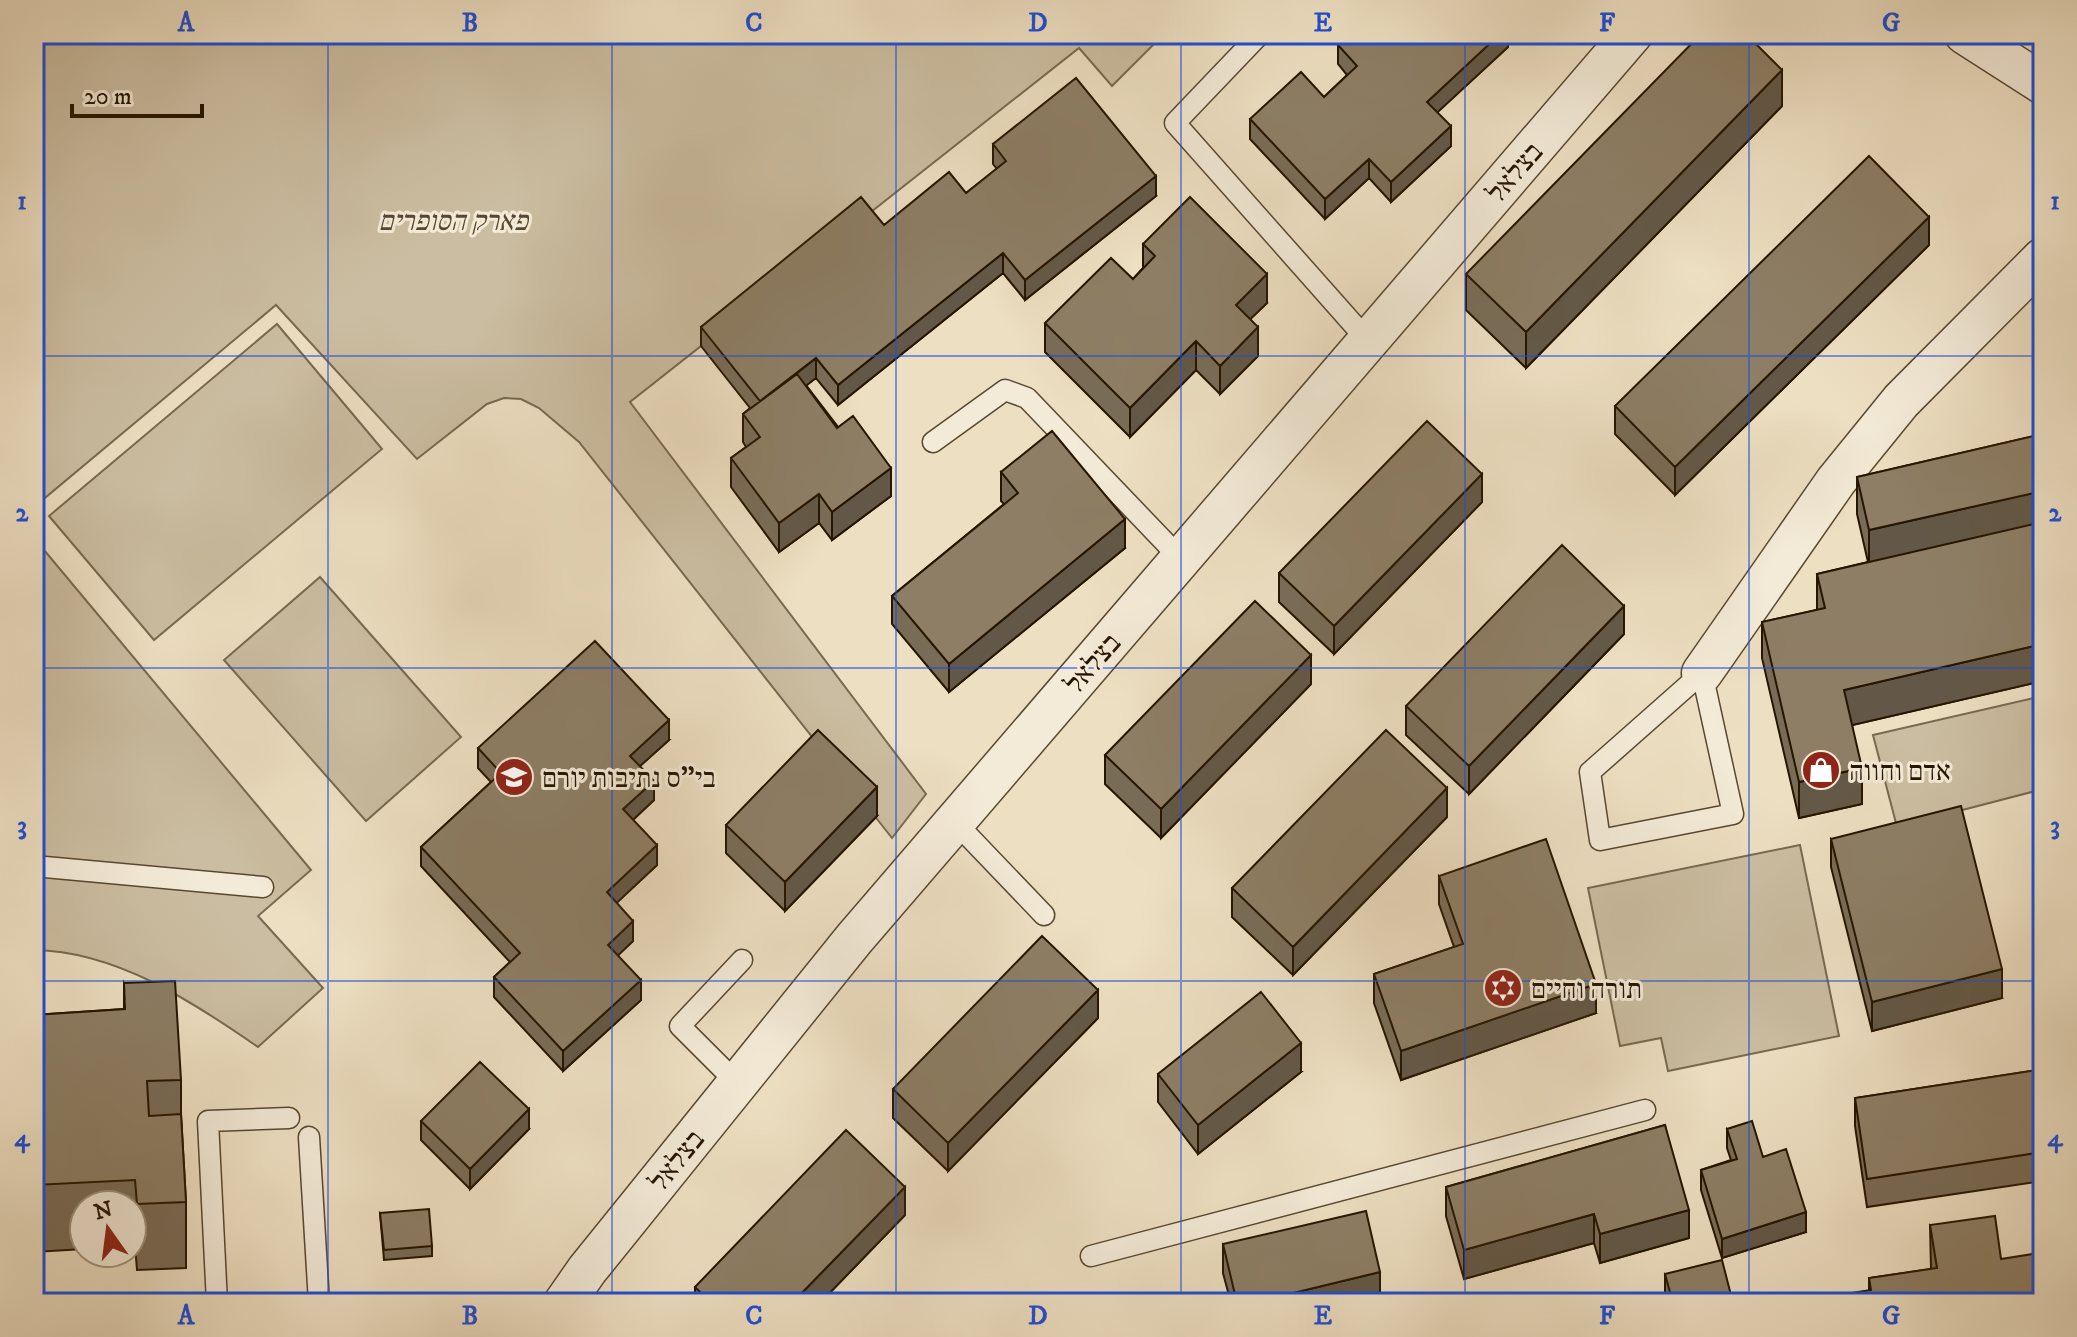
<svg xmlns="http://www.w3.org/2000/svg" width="2077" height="1337" font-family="'IM FELL DW Pica','Frank Ruhl Libre',serif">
<rect width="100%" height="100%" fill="#eddfc2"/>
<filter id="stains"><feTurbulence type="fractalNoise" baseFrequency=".0025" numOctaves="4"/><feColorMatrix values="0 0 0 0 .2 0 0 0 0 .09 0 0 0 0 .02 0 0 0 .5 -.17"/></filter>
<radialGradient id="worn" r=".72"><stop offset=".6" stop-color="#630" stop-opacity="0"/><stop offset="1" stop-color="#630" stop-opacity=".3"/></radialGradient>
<path fill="#cbbda1" stroke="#786950" stroke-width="2" d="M34,34H1164L1112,86L1079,48L630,402L926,794L892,838L579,442L539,408L521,399L504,398L487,404L417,459L276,305L34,507Z
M277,324L382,449L154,640L49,516Z
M34,538L311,870L258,916L323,988L258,1047C193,1002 116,951 34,950Z
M320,577L461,737L366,821L224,660Z
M2043,696V789L1897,827L1873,735Z
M1800,845L1839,1036L1668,1071L1661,1038L1620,1046L1588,888Z"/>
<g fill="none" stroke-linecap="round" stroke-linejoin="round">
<g stroke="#584830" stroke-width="23">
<path id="lane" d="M1260,34L1175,123L1369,342
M933,442L1005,390L1027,398L1181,559
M1702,673L1733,814L1600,840L1590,772Z
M955,822L1044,915
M34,866L263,887
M738,1084L680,1026L742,960
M309,1137L319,1303
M1091,1256L1645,1110
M217,1303L208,1121L289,1118"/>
</g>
<g stroke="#584830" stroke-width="43">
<path id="street" d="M1965,34L2043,84
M1702,673L1836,481L1901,401L2043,258
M564,1303L587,1270L854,939L1632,34"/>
</g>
<use href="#lane" stroke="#f3ead7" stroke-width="20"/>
<use href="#street" stroke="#f3ead7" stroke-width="40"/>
</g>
<path fill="#796c57" stroke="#261500" stroke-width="2" d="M1508,34V47L1437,112L1451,146L1391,202L1369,178L1325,219L1250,139V119L1324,97L1347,75L1338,64V45Z
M1782,106L1526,368L1466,310V274Z
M993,144L1156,196L1025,300L1003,273L838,405L816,378L806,385L891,496L832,540L819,523L779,552L731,487V458L746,447L743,442V414L750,408L701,346V327L884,225L966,193L997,169L993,164Z
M1143,244L1267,303L1250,319L1258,356L1220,394L1196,370L1130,437L1045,352V323L1133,279L1143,268Z
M1929,245L1675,495L1615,434V406Z
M2043,434V681L1852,725L1862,804L1799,818L1762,658V622L1817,610V574L1868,562L1857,514V477Z
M1001,472L1125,548L949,692L892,624V596L1004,504L1001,501Z
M1482,502L1334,654L1279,602V573Z
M1624,634L1469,794L1406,735V706Z
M1311,684L1161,838L1105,784V755Z
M669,740L640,766L654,800L633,820L657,865L616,903L633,941L618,955L641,1000L563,1071L494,997V977L510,962L421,866V847L491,782L478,768V748Z
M877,816L785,911L726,853V825Z
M1447,817L1293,975L1232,917V888Z
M1831,839L2002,998L1872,1031L1831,867Z
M1439,876L1596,1013L1401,1080L1374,1003V974L1454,947L1439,904Z
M124,983L181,1080V1114L186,1202V1268L137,1270L135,1246H132V1205H84V1249L34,1252V1015L124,1009Z
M1098,1018L948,1171L893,1118V1089Z
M2043,1069V1181L1867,1207L1855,1126V1098Z
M1301,1072L1198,1154L1158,1102V1074Z
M421,1121L529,1129L470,1189L421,1140Z
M1665,1125L1689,1238L1600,1263L1594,1243L1464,1279L1446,1216V1187Z
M1727,1129L1763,1157L1806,1232L1722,1258L1701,1190V1170L1731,1160L1727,1148Z
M380,1213L432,1246V1256L384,1260Z
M905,1215L820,1303H695V1287Z
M1930,1225L2001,1259L2038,1286L2043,1303H1825V1297L1869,1291V1278L1931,1269Z
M1223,1244L1380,1301L1370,1303H1231L1223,1273Z
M1665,1274L1733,1303H1665Z"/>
<path fill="#635847" stroke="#261500" stroke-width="2" d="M1500,34H1508V47L1427,122V102Z
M1782,70V106L1526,368V332Z
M1451,126V146L1391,202V182Z
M1369,159V178L1325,219V199Z
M1156,176V196L1025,300V280Z
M1929,217V245L1675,495V467Z
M1003,253V273L838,405V385Z
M1267,274V303L1236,333V305Z
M1258,327V356L1220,394V366Z
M1196,341V370L1130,437V408Z
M816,358V378L761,421V402Z
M891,468V496L832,540V512Z
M1482,474V502L1334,654V626Z
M2043,491V528L1869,567V530Z
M819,494V523L779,552V523Z
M1125,519V548L949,692V664Z
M1624,606V634L1469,794V766Z
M2043,644V681L1844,727V690Z
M1311,655V684L1161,838V809Z
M669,720V740L630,775V756Z
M1862,768V804L1799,818V782Z
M654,781V800L623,829V809Z
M877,787V816L785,911V882Z
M1447,788V817L1293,975V947Z
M657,845V865L607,912V892Z
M633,921V941L608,965V945Z
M2002,969V998L1872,1031V1002Z
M641,980V1000L563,1071V1051Z
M1596,984V1013L1401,1080V1051Z
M1098,990V1018L948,1171V1143Z
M1301,1043V1072L1198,1154V1125Z
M529,1109V1129L470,1189V1169Z
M905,1187V1215L820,1303H792Z
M1689,1210V1238L1600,1263V1234Z
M1806,1212V1232L1722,1258V1239Z
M1594,1214V1243L1464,1279V1250Z
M1380,1272V1301L1370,1303H1289V1294Z"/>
<path fill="#8d7e65" stroke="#261500" stroke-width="2" d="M1349,34H1500L1427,102L1451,126L1391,182L1369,159L1325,199L1250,119L1301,72L1324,97L1357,66L1338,45Z
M1701,34H1746L1782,70L1526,332L1466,274Z
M1076,78L1156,176L1025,280L1003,253L838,385L816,358L760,401L701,327L861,197L884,225L949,172L966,193L1006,161L993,144Z
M1869,156L1929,217L1675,467L1615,406Z
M1190,197L1267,274L1236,305L1258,327L1220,366L1196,341L1130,408L1045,323L1111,258L1133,279L1155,256L1143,244Z
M797,374L837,428L853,416L891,468L832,512L819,494L779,523L731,458L760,437L743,414Z
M1427,421L1482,474L1334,626L1279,573Z
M1052,431L1125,519L949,664L892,596L1018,493L1001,472Z
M2043,434V491L1869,530L1857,477Z
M2043,522V644L1844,690L1862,768L1799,782L1762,622L1825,608L1817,574Z
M1562,545L1624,606L1469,766L1406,706Z
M1255,601L1311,655L1161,809L1105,755Z
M595,641L669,720L630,756L654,781L623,809L657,845L607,892L633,921L608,945L641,980L563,1051L494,977L520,953L421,847L501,773L478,748Z
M818,730L877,787L785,882L726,825Z
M1386,730L1447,788L1293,947L1232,888Z
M1961,806L2002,969L1872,1002L1831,839Z
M1546,839L1596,984L1401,1051L1374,974L1463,944L1439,876Z
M1042,936L1098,990L948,1143L893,1089Z
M175,981L181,1080L147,1081L149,1116L181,1114L186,1202L137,1204L135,1180L34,1185V1015L125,1009L124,983Z
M1261,992L1301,1043L1198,1125L1158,1074Z
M480,1062L529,1109L470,1169L421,1121Z
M2043,1069V1152L1867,1179L1855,1098Z
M1752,1121L1763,1157L1786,1149L1806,1212L1722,1239L1701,1170L1737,1159L1727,1129Z
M1665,1125L1689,1210L1600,1234L1594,1214L1464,1250L1446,1187Z
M846,1130L905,1187L792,1303H711L695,1287Z
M429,1209L432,1246L384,1250L380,1213Z
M1366,1211L1380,1272L1289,1294L1291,1303H1237L1223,1244Z
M1995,1216L2001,1259L2033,1254L2038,1286L2043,1285V1303H1826L1825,1297L1871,1290L1869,1278L1937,1268L1930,1225Z
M1722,1260L1733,1303H1673L1665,1274Z"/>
<path fill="none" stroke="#1d4ed8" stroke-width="2" stroke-opacity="0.55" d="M328,34V1303M612,34V1303M896,34V1303M1181,34V1303M1465,34V1303M1749,34V1303M34,356H2043M34,668H2043M34,981H2043"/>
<defs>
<g id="shop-disc" transform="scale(2)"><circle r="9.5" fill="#8f2418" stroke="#f3ead7"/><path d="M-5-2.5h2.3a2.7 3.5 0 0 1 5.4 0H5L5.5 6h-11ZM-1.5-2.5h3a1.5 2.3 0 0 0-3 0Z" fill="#fff"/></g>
<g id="school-disc" transform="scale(2)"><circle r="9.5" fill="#8f2418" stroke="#f3ead7"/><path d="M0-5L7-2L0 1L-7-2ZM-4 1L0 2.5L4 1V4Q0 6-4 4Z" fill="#fff"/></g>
<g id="synagogue-disc" transform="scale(2)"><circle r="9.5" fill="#8f2418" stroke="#f3ead7"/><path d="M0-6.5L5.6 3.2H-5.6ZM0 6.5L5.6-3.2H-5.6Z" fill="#fff"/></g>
</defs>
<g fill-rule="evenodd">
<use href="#shop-disc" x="1821" y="770"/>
<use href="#school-disc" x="514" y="777"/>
<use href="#synagogue-disc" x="1503" y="988"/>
</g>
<g text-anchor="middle" stroke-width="6" stroke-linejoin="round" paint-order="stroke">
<g font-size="28" fill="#261500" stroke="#f3ead7">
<text transform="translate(1514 172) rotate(-49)" y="10">בצלאל</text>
<text transform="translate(1092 663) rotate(-49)" y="10">בצלאל</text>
<text transform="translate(676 1160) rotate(-51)" y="10">בצלאל</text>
</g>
<g font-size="28" font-style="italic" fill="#584730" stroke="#f3ead7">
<text x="453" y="230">פארק הסופרים</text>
</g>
<g font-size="28" fill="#261500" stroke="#f3ead7" text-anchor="start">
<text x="1849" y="780">אדם וחווה</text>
<text x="542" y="787">בי"ס נתיבות יורם</text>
<text x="1531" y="998">תורה וחיים</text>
</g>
</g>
<rect width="2077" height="1337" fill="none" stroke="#eddfc2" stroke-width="88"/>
<g transform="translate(108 1229) rotate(346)"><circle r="38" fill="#f3ead7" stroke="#a19581" stroke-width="2"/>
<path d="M0-6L14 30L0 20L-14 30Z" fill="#8f2418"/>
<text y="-12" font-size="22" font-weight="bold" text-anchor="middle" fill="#261500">N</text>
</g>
<path d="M72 104v12h130v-12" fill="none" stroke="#261500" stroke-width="4"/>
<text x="84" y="104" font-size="24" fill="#261500" stroke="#f3ead7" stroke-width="6" paint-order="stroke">20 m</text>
<rect x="44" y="44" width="1989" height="1249" fill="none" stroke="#1d4ed8" stroke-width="3"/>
<g font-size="26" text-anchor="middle" font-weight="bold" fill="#1d4ed8">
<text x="186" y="31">A</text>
<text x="470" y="31">B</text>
<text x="754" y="31">C</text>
<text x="1038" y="31">D</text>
<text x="1323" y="31">E</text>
<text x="1607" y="31">F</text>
<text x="1891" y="31">G</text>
<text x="22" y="209">1</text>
<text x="2055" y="209">1</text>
<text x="22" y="521">2</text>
<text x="2055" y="521">2</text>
<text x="22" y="834">3</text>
<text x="2055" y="834">3</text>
<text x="22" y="1146">4</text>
<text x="2055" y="1146">4</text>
<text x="186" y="1324">A</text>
<text x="470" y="1324">B</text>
<text x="754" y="1324">C</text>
<text x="1038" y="1324">D</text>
<text x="1323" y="1324">E</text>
<text x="1607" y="1324">F</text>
<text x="1891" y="1324">G</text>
</g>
<rect width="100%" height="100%" filter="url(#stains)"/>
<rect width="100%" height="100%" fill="url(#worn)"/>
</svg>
